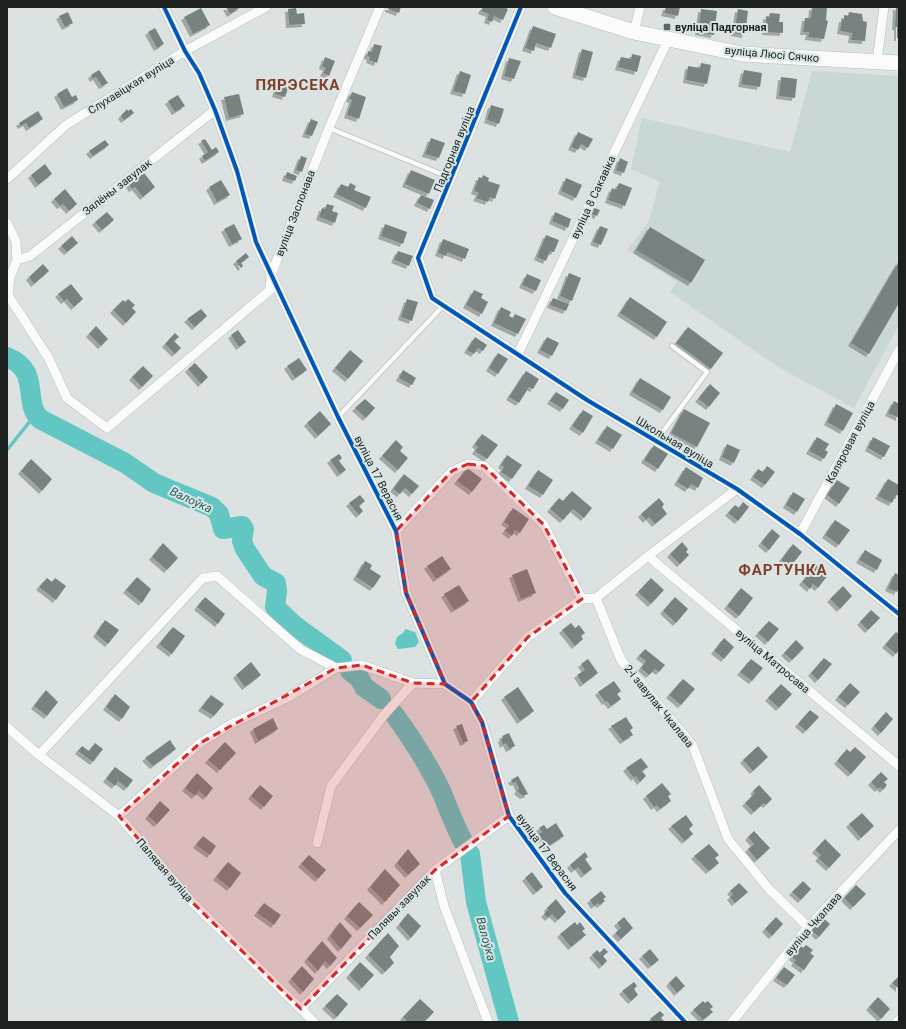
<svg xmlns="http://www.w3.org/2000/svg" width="906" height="1029" font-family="Roboto,sans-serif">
<defs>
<filter id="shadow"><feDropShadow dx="-3" dy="3" stdDeviation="0" flood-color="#0004"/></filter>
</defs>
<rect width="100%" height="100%" fill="#dbe2e1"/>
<path fill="#c9d8d6" d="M812,71L899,76V325L854,408L778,367L670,292L677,282L627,250L648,223L660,182L631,169L642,118L790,152Z"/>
<path fill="#62c6c2" d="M405,629L415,632L419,642L415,647L398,649L395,644L397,637L404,632Z"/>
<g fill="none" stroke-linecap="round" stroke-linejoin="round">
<path stroke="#62c6c2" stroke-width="3.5" d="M7,450L35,415"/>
<path stroke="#62c6c2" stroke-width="20" d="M7,357C42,371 22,402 40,419L125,463L154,483L212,507L219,514L223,529L242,526L244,529L242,541L245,549L263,576L276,583L277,591L275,607L294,625L342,660
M350,671L360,679L364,687L381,699
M394,714C412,739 429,765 442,793C449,810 455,827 464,843
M470,854L476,902L509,1022"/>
</g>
<path fill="#778281" filter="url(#shadow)" d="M226,7H241L230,14Z
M388,7H401L399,13L388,9Z
M483,7H503L508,9L503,20L494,16L492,22L487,20L489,14L481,11Z
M666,7H680L678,16L664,13Z
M812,7L827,8L826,20L828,21L824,39L808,37L809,32H803L805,18H811Z
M896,7H899V38H897V27H895Z
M201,8L210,25L193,34L184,17Z
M296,8L297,14L304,13L305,24L289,25L288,9Z
M701,9L717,11L714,35L698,32Z
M738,9L748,11L745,35L734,33Z
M68,12L73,23L65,27L59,16Z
M849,12L862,14L863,21L867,22L865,41L851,40L852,33L840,31L842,19H844V15L848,16Z
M770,13L780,14L779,22H783V33L765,32L766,16L769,17Z
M533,26L556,34L551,48L536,43L534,51L525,48Z
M155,28L164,44L157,48L148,32Z
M374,44L382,46L377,63L369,60L370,57L367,56L368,51L372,52Z
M582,49L593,52L586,78L575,75Z
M632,54L641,56L637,72L618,67L621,57L631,59Z
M325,57L335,61L329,76L323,73L326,68L322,66Z
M509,58L521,61L514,79L504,76Z
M701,63L711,65L707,84L686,80L688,66L700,68Z
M99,70L108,83L102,86L96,77L93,79L91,75Z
M744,70L762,73L760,87L741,84Z
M460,71L471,75L465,94L453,91Z
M781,77L797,79L795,98L779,96Z
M280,80L290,83L285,97L275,94Z
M67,88L72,97L76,95L78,100L64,107L57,94Z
M352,92L366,97L359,119L347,115L352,100L349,99Z
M239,94L244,114L229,118L224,97Z
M178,95L185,106L175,112L168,101Z
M491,105L504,109L499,124L487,120Z
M127,109L128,111L131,109L134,113L124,120L121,116Z
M38,111L43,119L29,128L26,123L21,126L19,123Z
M311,119L318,122L312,136L305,134Z
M578,132L593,139L588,148L581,144L578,150L571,147Z
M431,138L445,143L439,158L425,154Z
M205,139L212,150L216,147L219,152L205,161L202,156L208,152L201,141Z
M105,140L109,145L93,156L89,151Z
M301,156L307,158L302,172L296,170Z
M620,158L628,162L624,173L616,170Z
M45,164L52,174L38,185L31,175Z
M411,170L435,180L429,194L405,184Z
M287,172L297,176L295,181L285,178Z
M144,173L155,187L143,197L135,187L132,189L129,185Z
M483,175L489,178L488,181L500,185L495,199L490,197L488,202L476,198L479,193L474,191L479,177L482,178Z
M566,178L582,185L576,198L561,191Z
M221,180L230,195L217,202L209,187Z
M350,183L356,186L354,190L371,197L366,208L336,194L341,184L348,187Z
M619,183L632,188L625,206L608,200L612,188L616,190Z
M65,189L77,204L69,211L63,204L60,206L54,199Z
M421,195L434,200L430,209L417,203Z
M327,204L334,206L332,211L338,213L335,223L319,217L322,208L325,209Z
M594,208L600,210L597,216L592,214Z
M107,212L114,220L102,230L95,222Z
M555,212L571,219L568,228L552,221Z
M234,224L242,239L232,244L224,229Z
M385,224L407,232L403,244L381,236Z
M600,226L608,229L601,245L593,242Z
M650,227L705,260L691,283L636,250Z
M546,235L559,240L554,252L550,251L546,261L537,257Z
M72,236L78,243L67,252L61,246Z
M443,239L469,249L465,259L447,252L446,256L438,253Z
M398,251L413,256L409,266L394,260Z
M246,253L249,257L241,263L243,266L241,268L236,261Z
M899,261V303L869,354L851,343Z
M43,264L49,271L34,284L29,277Z
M569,273L581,278L572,301L560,296Z
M527,274L541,280L536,291L522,285Z
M71,284L83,299L74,307L67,299L64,301L58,294Z
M474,290L483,294L481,298L488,302L482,314L466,305Z
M630,297L667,322L657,337L620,313Z
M553,298L569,304L566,311L550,305Z
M128,299L135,305L132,308L136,312L126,323L113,310L123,300L125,302Z
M407,299L418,302L412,321L401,317Z
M501,307L511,312L509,316L513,318L515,314L526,319L518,334L494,323Z
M201,309L207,316L195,327L187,319Z
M96,326L108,339L101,346L89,334Z
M688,327L723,353L711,369L676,343Z
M238,330L246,342L239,347L231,335Z
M175,333L179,337L174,341L181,348L175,354L165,344Z
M475,337L487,345L483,351L478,348L474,354L467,350Z
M547,337L559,343L552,356L540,350Z
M350,350L363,361L348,379L335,368Z
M498,353L508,359L498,374L489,368Z
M299,358L307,370L295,378L287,366Z
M195,363L208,377L201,384L188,369Z
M143,366L153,376L142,387L132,377Z
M403,370L416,378L412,385L399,378Z
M526,371L539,379L533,389L529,387L519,403L509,397Z
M640,378L671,397L663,410L632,392Z
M710,384L720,393L709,407L698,399Z
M556,392L569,400L563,409L550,401Z
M365,399L375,408L366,418L355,408Z
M894,401L899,404V418L888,413Z
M836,404L853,413L843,431L827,422Z
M684,409L710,423L697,447L671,433Z
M583,410L593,416L583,433L572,426Z
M320,411L331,424L318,436L307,423Z
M607,426L622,435L613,449L598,440Z
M482,434L498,445L487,459L475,451L478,447L475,444Z
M817,437L829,444L825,450L828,452L824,459L809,451Z
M873,437L890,446L884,457L868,448Z
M396,440L403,447L400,451L408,458L398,470L382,456Z
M727,444L740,450L734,463L722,457Z
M654,445L668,454L658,469L644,460Z
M339,454L342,458L339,461L346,470L340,474L330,460Z
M507,455L522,465L512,479L501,472L504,467L501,465Z
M31,459L52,479L42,491L21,471Z
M767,466L775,472L765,485L753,477L758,469L763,472Z
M686,467L703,478L698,488L691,484L688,489L677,482Z
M467,468L482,479L472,492L457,481Z
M538,470L553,480L543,495L528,486Z
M404,474L419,486L412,494L405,488L400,494L393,489Z
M888,479L899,485V496L896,495L892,503L878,496Z
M837,480L850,488L839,504L827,495Z
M572,491L592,508L584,518L573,509L563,520L550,509L559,498L563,501Z
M793,492L805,499L797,512L786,505Z
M360,495L365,501L359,506L363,511L359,515L349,503Z
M659,498L664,504L662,507L667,514L655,524L649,517L646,520L641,514Z
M743,502L749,507L738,521L728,513L735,505L739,508Z
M513,508L529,519L520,533L515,530L512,536L505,531L509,525L504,522Z
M835,520L850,530L839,545L825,535Z
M772,529L780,536L769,550L761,543Z
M682,542L688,549L686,552L689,555L680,564L670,554Z
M163,543L178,558L167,570L152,557Z
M793,544L802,552L790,567L781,560Z
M865,550L882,560L877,570L859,560Z
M442,556L451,569L436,579L427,566Z
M365,561L372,565L370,569L381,576L373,588L356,577Z
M816,565L828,575L818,588L813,584L810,589L802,582Z
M527,569L536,593L521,599L512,575Z
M895,573L899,575V587L897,592L888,588Z
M137,577L151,589L142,603L126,590Z
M47,578L52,582L55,578L66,586L56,600L39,587Z
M651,578L664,590L651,604L638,592Z
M459,585L469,601L454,610L444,594Z
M843,586L852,596L840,609L830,599Z
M741,588L753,598L739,616L727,606Z
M205,597L225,614L218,624L197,607Z
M675,597L688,609L676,623L663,611Z
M871,610L880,618L868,630L860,622Z
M105,620L119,630L108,644L96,634Z
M769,621L779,629L768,642L758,633Z
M571,623L575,628L579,625L585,633L581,636L583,639L575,646L562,630Z
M173,627L185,636L172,654L159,644Z
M896,632L899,634V650L896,654L885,645Z
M724,638L734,647L724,659L714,651Z
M796,640L804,648L792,660L784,653Z
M645,649L665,665L659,672L655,669L649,675L641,668L646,661L639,656Z
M824,658L832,664L818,680L811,673Z
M588,659L598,673L583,684L577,675L585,670L581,664Z
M751,659L763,668L752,681L740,672Z
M251,662L261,675L245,687L236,675Z
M683,679L695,689L681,705L669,695Z
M614,681L621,691L617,694L621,699L611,706L607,701L605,702L598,692Z
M850,683L860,692L848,705L838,697Z
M781,684L792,694L779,708L768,698Z
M518,687L534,711L520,721L504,697Z
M46,690L58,702L47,716L34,706Z
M115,694L130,707L122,719L106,707Z
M211,695L224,704L214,716L201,708Z
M810,710L819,717L806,731L798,724Z
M886,712L893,719L881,733L874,726Z
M626,717L633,728L630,730L633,735L623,741L611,726Z
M273,718L278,729L258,741L253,729Z
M462,724L468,741L463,743L456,726Z
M509,733L515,746L509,749L506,743L503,745L501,739L503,738L502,736Z
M170,740L176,749L153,766L145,758Z
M225,742L236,753L220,770L208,760Z
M95,743L103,749L93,762L78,751L82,746L89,751Z
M758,746L768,757L753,771L743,760Z
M855,747L866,757L851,774L837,761L847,749L850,752Z
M641,758L648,767L642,771L646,776L640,782L636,776L634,778L626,768Z
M115,767L133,780L127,788L118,781L115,786L106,779Z
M881,772L888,779L884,782L887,785L883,790L880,787L878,789L871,782Z
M197,773L213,788L206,797L199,791L195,796L185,788Z
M518,776L528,794L523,796L517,791L519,789L516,782L513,783L511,780Z
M662,783L671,794L668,796L671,801L660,809L657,805L654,807L646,796Z
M260,785L273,796L264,807L251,796Z
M759,785L772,799L766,805L764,803L754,812L745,803L755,793L753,791Z
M160,801L170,810L157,824L148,816Z
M862,813L874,826L861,838L849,824Z
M686,815L693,825L689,829L693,834L685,841L671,826Z
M556,823L564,836L547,847L539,834L542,832L539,828L544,825L547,829Z
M754,831L770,848L757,860L748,849L754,844L748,837Z
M203,836L216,846L210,855L196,845Z
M825,839L841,855L829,868L818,858L821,855L815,850Z
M709,844L719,855L715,858L719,863L709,871L694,856Z
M408,849L420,864L408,875L397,863Z
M585,852L588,857L585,859L592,869L584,875L578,867L574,870L570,865Z
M309,855L326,870L318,879L301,864Z
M228,862L241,873L230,888L216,877Z
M385,869L400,885L385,902L370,887Z
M532,872L543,887L536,892L525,878Z
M803,881L811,889L801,900L792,892Z
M739,883L748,892L735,903L730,897L733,894L730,891Z
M856,885L866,894L853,907L844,898Z
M601,891L606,897L603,899L605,901L600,905L598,903L594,906L590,900Z
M556,899L566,912L558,920L552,914L548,918L544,914L548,910L547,908Z
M359,902L373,915L360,928L347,916Z
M264,903L281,915L274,925L257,913Z
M408,913L421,926L411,938L399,925Z
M624,917L633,928L621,939L615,933L621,928L617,923Z
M776,917L783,924L772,936L765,929Z
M822,917L830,924L819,937L808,927Z
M340,922L352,936L341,949L330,936Z
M575,922L577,925L580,922L585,929L582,931L586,935L571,947L560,934Z
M388,933L399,946L390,957L394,963L385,972L368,955Z
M322,941L337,958L330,966L325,961L318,971L307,959Z
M806,945L813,950L810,953L814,956L804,970L794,963L796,960L792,957L801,946L803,948Z
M604,948L608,952L603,956L607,961L602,966L592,955L597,950L600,953Z
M650,949L659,960L651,966L642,956Z
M360,962L374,975L362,988L349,975Z
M302,966L314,979L303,992L291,979Z
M784,967L795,975L787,985L776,978Z
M676,976L685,986L677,993L669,983Z
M899,976V989L892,983Z
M634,982L637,986L634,989L638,995L631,1001L622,991Z
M337,994L348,1004L337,1017L325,1006Z
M878,997L890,1009L881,1019L869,1007Z
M420,999L434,1012L424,1022H408L403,1017Z
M703,1001L705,1003L708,1001L713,1007L710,1009L713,1012L703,1020L693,1010Z
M660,1011L664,1015L661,1018L665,1022H653L650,1019Z"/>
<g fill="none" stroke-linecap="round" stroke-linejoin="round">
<g stroke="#b9bfbe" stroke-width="6">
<path id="lane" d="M329,128L451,178
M338,417L444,305
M656,441L707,372L672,346"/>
</g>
<g stroke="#b9bfbe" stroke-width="10">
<path id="street" d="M164,7L185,51L199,73L215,110L237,171L256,242L338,417L396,531L406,593L445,684L471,702L482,722L509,816L565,893L685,1022
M521,7L418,258L432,298L587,400L737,489L800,534L899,614
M634,32L640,7
M877,61L884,7
M7,179L66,125L185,51L266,7
M7,223L16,241L17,260L10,277L8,295L48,357L67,398L107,428L270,290L271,275L329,128L380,7
M17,260L30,256L215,110
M518,354L668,40
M396,531L452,471L468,464L484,466L544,525L582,599
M800,534L899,350
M648,556L899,766
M596,598L621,660L693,746L728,839L769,889L808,927
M471,702L528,637L582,599L596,598L648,556L737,489
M7,727L39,755L119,816L191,901L314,1022
M39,755L203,578L217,576L300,649L336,668
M119,816L200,743L231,724L289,697L336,668L362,665L413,683L445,684
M317,843L331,786L384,715L413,683
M435,870L444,906L488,1022
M301,1009L435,870L509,816
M732,1022L808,927L899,830
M897,1022L899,1020"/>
</g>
<g stroke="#b9bfbe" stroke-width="16">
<path id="primary" d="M555,7L634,32L742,54L899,63"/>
</g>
<use href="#lane" stroke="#fafbfa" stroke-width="4.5"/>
<use href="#street" stroke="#fafbfa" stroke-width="9"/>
<use href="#primary" stroke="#fafbfa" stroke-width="15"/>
<g stroke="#d8e5e4" stroke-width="6">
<path id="cycleway" d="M164,7L185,51L199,73L215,110L237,171L256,242L338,417L396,531L406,593L445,684L471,702L482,722L509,816L565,893L685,1022
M521,7L418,258L432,298L587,400L737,489L800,534L899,614"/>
</g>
<use href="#cycleway" stroke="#0057b8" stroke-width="4"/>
</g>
<path fill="#d62828" fill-opacity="0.2" stroke="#d62828" stroke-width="3" stroke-dasharray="8 5" stroke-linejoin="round" d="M468,464L484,466L544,525L582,599L528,637L471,702L482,722L509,816L435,870L301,1009L191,901L119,816L200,743L336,668L362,665L413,683L445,684L406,593L396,531L452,471Z"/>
<rect fill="#5f6564" stroke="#d8e5e4" stroke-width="1.5" x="663" y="23" width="8" height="8" rx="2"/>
<g text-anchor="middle" stroke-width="4" stroke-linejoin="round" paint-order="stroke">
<g font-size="11" font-weight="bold" fill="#1c2120" stroke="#d8e5e4" text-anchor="start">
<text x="675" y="31">вуліца Падгорная</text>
</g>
<g font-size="11" fill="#1c2120" stroke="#d8e5e4">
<text transform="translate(772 54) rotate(5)" y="4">вуліца Люсі Сячко</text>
<text transform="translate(131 85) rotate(-32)" y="4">Слухавіцкая вуліца</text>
<text transform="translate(454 149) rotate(-68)" y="4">Падгорная вуліца</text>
<text transform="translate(117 187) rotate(-38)" y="4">Зялёны завулак</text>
<text transform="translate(593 197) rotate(-65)" y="4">вуліца 8 Сакавіка</text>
<text transform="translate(295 213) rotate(-69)" y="4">вуліца Заслонава</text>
<text transform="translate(675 442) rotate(31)" y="4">Школьная вуліца</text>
<text transform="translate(850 442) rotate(-62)" y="4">Каляровая вуліца</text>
<text transform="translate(379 478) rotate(63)" y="4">вуліца 17 Верасня</text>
<text transform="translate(773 661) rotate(40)" y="4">вуліца Матросава</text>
<text transform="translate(659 706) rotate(51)" y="4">2-і завулак Чкалава</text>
<text transform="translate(547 852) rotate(53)" y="4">вуліца 17 Верасня</text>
<text transform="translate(165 870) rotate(49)" y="4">Палявая вуліца</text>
<text transform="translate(399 907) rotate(-46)" y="4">Палявы завулак</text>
<text transform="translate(813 924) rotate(-49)" y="4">вуліца Чкалава</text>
</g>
<g font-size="12" font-style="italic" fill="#285f5c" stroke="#d8e5e4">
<text transform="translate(191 500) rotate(25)" y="4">Валоўка</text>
<text transform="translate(486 939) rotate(75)" y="4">Валоўка</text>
</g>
<g font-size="15" font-weight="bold" letter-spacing="1" fill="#823f26" stroke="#d8e5e4">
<text x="298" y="90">ПЯРЭСЕКА</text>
<text x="783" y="575">ФАРТУНКА</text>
</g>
</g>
<rect width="906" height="1029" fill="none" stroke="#1c2120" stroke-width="16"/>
</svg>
